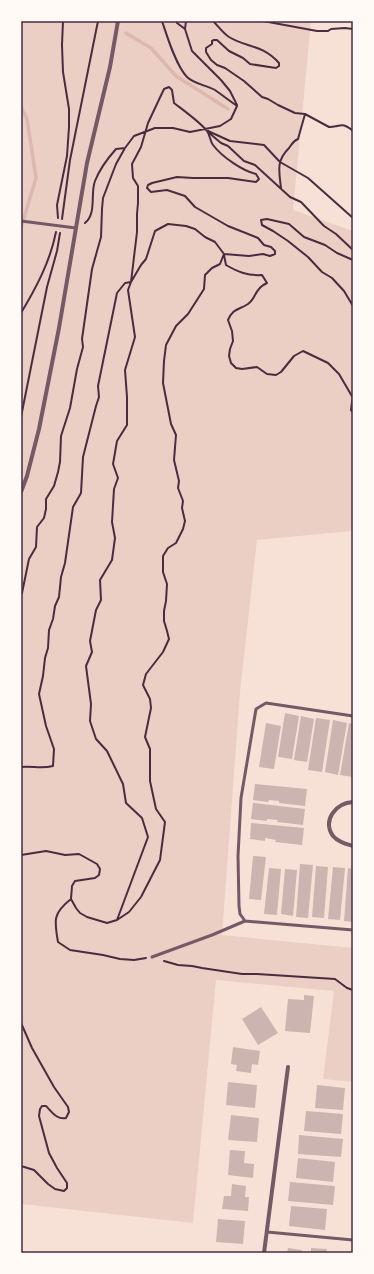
<svg xmlns="http://www.w3.org/2000/svg" width="374" height="1274" font-family="Rubik,sans-serif">
<rect width="100%" height="100%" fill="#f7e1d7"/>
<path fill="#ebcfc5" d="M21,21H311L293,210L353,231V531L257,540L240,692L222,935L353,948V1082L323,1079L334,991L216,980L193,1223L21,1204Z"/>
<g fill="none" stroke-linecap="round" stroke-linejoin="round">
<path stroke="#dcb8b0" stroke-width="3.5" d="M126,33L151,48L176,76L228,109
M21,107L27,119L36,178L21,228"/>
</g>
<path fill="#ccb4b1" d="M285,713L299,716L292,759L278,757Z
M301,716L314,719L307,762L294,760Z
M316,718L330,720L322,772L308,770Z
M333,720L347,723L338,775L325,772Z
M266,723L281,726L274,769L259,767Z
M349,723L353,724V777L340,775Z
M255,784L307,789L305,806L279,803V801L269,800L268,802L253,800Z
M253,803L305,809L303,825L277,822L278,820L267,819V821L251,819Z
M251,823L304,828L302,845L275,842L276,840L265,838V841L250,839Z
M253,856L266,857L261,900L249,899Z
M300,864L313,865L308,918L296,917Z
M316,866L328,867L324,918L312,917Z
M333,867L345,868L340,920L328,919Z
M269,868L281,869L277,915L264,914Z
M348,868L353,869V922L344,921Z
M285,869L297,870L293,916L281,914Z
M304,995L314,996L310,1033L285,1031L288,999L304,1000Z
M261,1007L278,1033L258,1045L242,1019Z
M233,1047L260,1051L258,1065L252,1064L251,1073L236,1071L237,1065L231,1064Z
M228,1082L257,1085L255,1108L226,1105Z
M317,1085L345,1088L343,1110L315,1108Z
M306,1111L343,1114L341,1134L304,1131Z
M231,1115L259,1118L257,1142L228,1140Z
M299,1135L343,1139L341,1157L298,1154Z
M230,1150L245,1151L244,1163L254,1164L253,1178L228,1175Z
M298,1158L335,1162L333,1182L296,1178Z
M290,1182L335,1186L333,1205L288,1201Z
M232,1184L246,1186L245,1197H249L248,1211L222,1209L224,1196H231Z
M291,1206L327,1209L325,1230L289,1226Z
M218,1219L245,1221L243,1244L216,1242Z
M288,1248L302,1250L301,1253H287Z
M311,1248L327,1249L326,1253H311Z"/>
<g fill="none" stroke-linecap="round" stroke-linejoin="round">
<path stroke="#4a2c40" stroke-width="2" d="M162,21C167,36 176,66 187,77C194,84 206,85 215,90C222,95 230,101 237,106
M177,21V23L185,29L192,51L221,80L230,91L237,105
M213,21C218,26 223,33 229,37C247,48 262,44 279,63V66L276,68L250,64L243,58L229,51L217,40H214L212,41V44L206,48V52L211,60L217,65L225,68L244,81L262,97L268,99L278,105L295,113L305,114L298,139C293,141 292,144 289,148C276,161 279,171 281,188
M263,21L317,31H328L331,29L345,28L353,29
M185,29L186,21
M305,114L329,127C340,127 342,121 353,131
M208,131L230,141L264,145L280,162L308,178L353,218
M208,132L221,143L228,146L244,161L255,165L290,197L301,202L324,226L336,234L353,250
M58,218L57,205L67,156L69,127V109L63,72L62,45L63,21
M62,219L70,160L98,21
M85,223C97,213 90,194 95,181C100,168 108,158 116,149L125,148
M224,255L226,265C238,272 248,276 262,275L267,283C265,284 261,286 259,289C255,293 254,300 248,304C239,310 233,308 228,320L232,331L233,341L230,349L229,356L231,363L236,368L242,369L257,367L267,374L276,375L281,372L294,356L303,351L328,363L339,374L353,398
M353,260L337,253L325,245L304,237L289,224L267,219L261,220L262,225L273,231L288,241L308,257L322,272L332,278L344,291L353,306
M21,313C36,288 50,262 56,232
M353,318V324
M353,394L351,410L353,413
M21,417L47,287L57,251L60,233
M21,595L22,593L29,559L36,547L37,527L44,518L46,509V499L54,486L58,472L60,462L61,436L70,408L77,369L83,347L82,339L92,269L101,237L102,209L103,198L116,164L125,148L134,136L155,128H173L190,132L220,126L231,119L237,106
M21,767C33,766 42,769 53,766L54,749L46,726L39,694L43,676L45,658L48,648L49,630L53,619L55,606L59,597L61,577L65,563L73,507L81,493L83,457L96,406L99,397L98,386L117,293L125,283L131,282L141,265L146,259L155,231L168,224L186,226L195,229L205,237L215,242L224,254L249,256L263,254L270,256L275,254V251L271,247L264,245L258,238L228,226L195,207L185,196L167,190L151,192L147,188L148,185L152,183L177,177L193,178H228L256,182L259,179L256,174C243,171 222,157 213,145C210,141 210,135 207,131C200,122 183,110 174,103L172,90L169,87L164,89L148,123L141,147L132,164L133,178L138,186V203L137,214V232L131,282L128,290L135,337L125,370L127,397V425L117,441L113,464L118,478L114,489L112,522L115,538L112,560L100,580L101,600L96,610L90,641L92,652L86,666L91,704L90,721L96,739L107,751L123,784L126,803L142,818L148,837L117,920
M21,855L46,851L65,855L79,854L97,864L100,869L99,875L95,878L75,881L72,886L71,899L76,908L80,913L87,917L107,923L117,920L129,912L141,897L160,860L165,822L156,809L150,781V749L145,737L151,708L150,699L143,685L146,674L163,652L169,639L167,631L164,621V611L166,601L167,584L163,572V556L168,548L176,543L183,529L185,521L182,508L183,501L178,488L179,481L174,460L176,435L171,424L163,383L164,361L166,345L176,326L188,314L204,289L205,275L212,268L220,264L224,254
M71,899C53,913 54,920 58,942L70,950L103,955L120,959L134,960L146,958
M164,961L178,965L192,966L202,968L242,974H257L335,979L347,988L353,990
M21,1023L32,1048L54,1087L68,1107L69,1112L66,1118C57,1120 52,1112 46,1106H42L40,1109L39,1116L49,1153L57,1168L67,1183V1188L64,1191L55,1189L48,1184L34,1170L21,1166"/>
<path stroke="#755966" stroke-width="3" d="M21,221L76,228
M353,716L266,703L256,709L241,798L238,856L239,906L240,914L245,921L353,930
M152,957L212,935L245,921
M267,1232L353,1240"/>
<path stroke="#755966" stroke-width="4" d="M21,492L27,476L39,429L59,328L87,163L110,67L118,21
M353,802C336,803 322,820 333,836C338,842 346,844 353,846
M264,1253L288,1067"/>
</g>
<rect width="374" height="1274" fill="none" stroke="#fffaf5" stroke-width="44"/>
<rect x="22" y="22" width="330" height="1230" fill="none" stroke="#4a2c40" stroke-width="1.5"/>
</svg>
